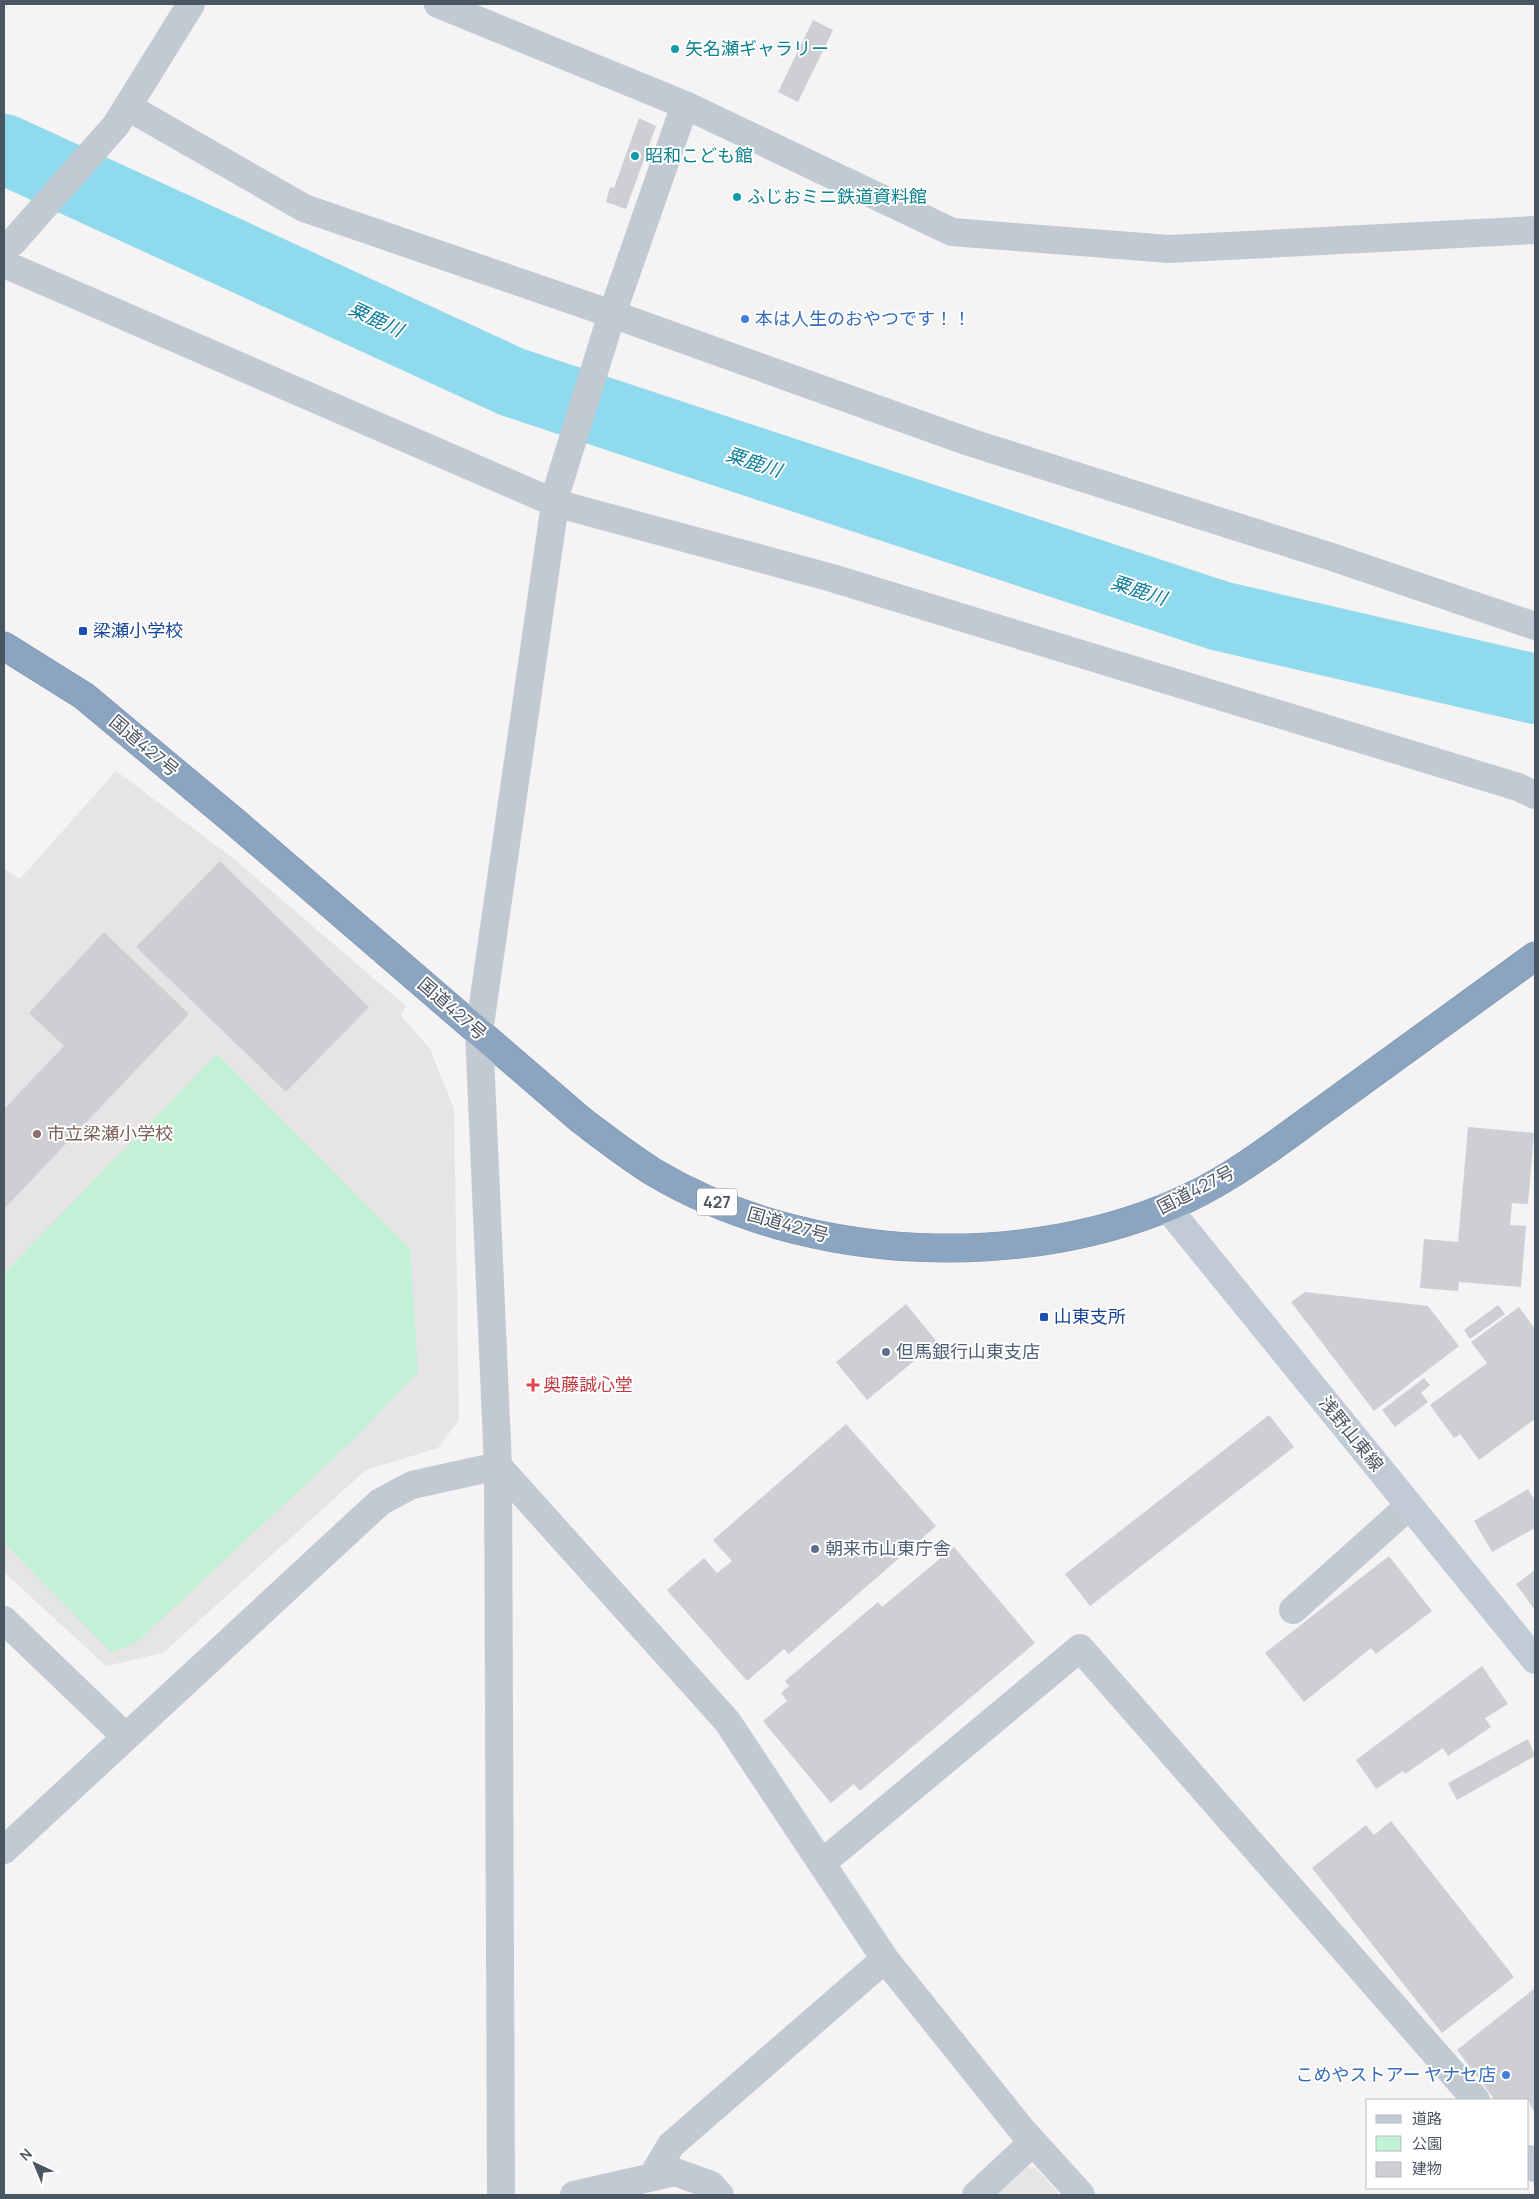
<svg xmlns="http://www.w3.org/2000/svg" width="1539" height="2199" font-family="Manrope,'Noto Sans JP',sans-serif">
<rect width="100%" height="100%" fill="#f5f3f3"/>
<path fill="#e6e4e5" d="M116,771L234,859L406,1006L401,1016L430,1049L454,1109L459,1420L438,1448L366,1470L163,1653L106,1666L4,1572V868L20,879Z
M1015,2166L1036,2168L1060,2195H985Z"/>
<path fill="#c3f1d5" d="M217,1054L410,1248L418,1372L354,1439L136,1643L111,1652L4,1543V1273Z"/>
<g fill="none" stroke-linecap="round" stroke-linejoin="round">
<path stroke="#90daee" stroke-width="70" d="M4,149L512,382L1220,616L1535,689"/>
</g>
<path fill="#cdcfd5" d="M813,20L833,30L798,102L778,92Z
M639,118L656,126L626,209L606,202L610,187L614,188Z
M220,861L369,1007L286,1092L136,947Z
M104,932L189,1014L4,1209V1109L64,1046L29,1013Z
M1468,1127L1534,1133L1528,1204L1512,1203L1510,1225L1526,1226L1521,1287L1459,1282L1458,1291L1420,1288L1424,1239L1458,1242Z
M1305,1292L1428,1306L1459,1346L1374,1411L1291,1302Z
M906,1304L937,1342L867,1400L836,1362Z
M1498,1305L1505,1314L1470,1339L1464,1330Z
M1519,1307L1535,1329V1419L1479,1460L1460,1434L1454,1438L1430,1405L1487,1363L1471,1342Z
M1424,1378L1430,1385L1421,1393L1428,1402L1395,1427L1382,1410Z
M1269,1415L1294,1447L1090,1606L1065,1574Z
M846,1424L936,1526L789,1654L784,1649L747,1681L667,1590L704,1558L717,1573L732,1561L713,1540Z
M1528,1489L1535,1501V1528L1492,1552L1474,1521Z
M954,1547L1035,1643L860,1791L854,1784L831,1803L763,1721L787,1701L781,1693L789,1686L785,1681L878,1602L882,1607Z
M1389,1556L1432,1611L1376,1654L1371,1648L1304,1702L1265,1653Z
M1535,1570V1610L1516,1584Z
M1482,1666L1508,1704L1485,1718L1491,1727L1448,1756L1443,1748L1405,1774L1403,1771L1376,1789L1356,1760Z
M1528,1739L1535,1756L1457,1800L1448,1783Z
M1391,1821L1514,1977L1442,2033L1312,1868L1366,1825L1374,1835Z
M1535,1988V2113L1528,2100H1495L1457,2050Z"/>
<g fill="none" stroke-linecap="round" stroke-linejoin="round">
<g stroke="#7690ad" stroke-width="29">
<path id="highway" d="M4,646L84,696L235,822L581,1120C605,1138 629,1157 655,1173C807,1263 1028,1273 1188,1198C1239,1174 1285,1137 1331,1104C1399,1054 1467,1005 1535,956"/>
</g>
<path stroke="#c1cad2" stroke-width="28" d="M438,4L685,105L952,232L1169,249L1535,230
M128,107L304,208L612,314L969,442L1332,557L1535,626
M4,247L13,242L116,125L191,4
M4,264L555,503L832,578L1518,787L1535,795
M498,1466L727,1721L885,1959L1022,2130L1081,2195
M1293,1610L1409,1506
M4,1620L126,1737
M4,1850L380,1502L412,1485L498,1466
M822,1863L1080,1648L1476,2100
M1528,2159L1535,2168
M652,2177L671,2145L885,1959
M501,2195L498,1466L479,1032L557,490L612,314L685,105
M574,2195L675,2172L711,2185L720,2195
M976,2195L1033,2142"/>
<path stroke="#c1cbd6" stroke-width="28" d="M1166,1206L1535,1660"/>
<use href="#highway" stroke="#8ba5c1" stroke-width="28"/>
</g>
<g fill="#0f9aa8" stroke="#fff" stroke-width="2">
<circle cx="675" cy="49" r="5"/>
<circle cx="635" cy="156" r="5"/>
<circle cx="737" cy="197" r="5"/>
</g>
<g fill="#3f7fe0" stroke="#fff" stroke-width="2">
<circle cx="745" cy="319" r="5"/>
<circle cx="1506" cy="2075" r="5"/>
</g>
<g fill="#1a4fb4" stroke="#fff" stroke-width="2">
<rect x="78" y="626" width="10" height="10" rx="2.5"/>
<rect x="1039" y="1312" width="10" height="10" rx="2.5"/>
</g>
<circle fill="#8d6e63" stroke="#fff" stroke-width="2" cx="37" cy="1134" r="5"/>
<g fill="#5c6f8a" stroke="#fff" stroke-width="2">
<circle cx="886" cy="1352" r="5"/>
<circle cx="815" cy="1549" r="5"/>
</g>
<path fill="#e0444e" stroke="#fff" stroke-width="2" d="M530.5 1377.5h5v5h5v5h-5v5h-5v-5h-5v-5h5z"/>
<g text-anchor="middle" stroke-width="4" stroke-linejoin="round" paint-order="stroke">
<rect fill="#fff" stroke="#808990" stroke-width="1" x="697" y="1188.5" width="40" height="27" rx="4"/>
<g font-size="16" font-weight="bold" fill="#4a5661">
<text x="717" y="1208">427</text>
</g>
<g font-size="18" fill="#0d838f" stroke="#fff" text-anchor="start">
<text x="685" y="55">矢名瀬ギャラリー</text>
<text x="645" y="162">昭和こども館</text>
<text x="747" y="203">ふじおミニ鉄道資料館</text>
</g>
<g font-size="18" fill="#366cbe" stroke="#fff" text-anchor="start">
<text x="755" y="325">本は人生のおやつです！！</text>
<text x="1496" y="2081" text-anchor="end">こめやストアー ヤナセ店</text>
</g>
<g font-size="18" fill="#164399" stroke="#fff" text-anchor="start">
<text x="93" y="637">梁瀬小学校</text>
<text x="1054" y="1323">山東支所</text>
</g>
<g font-size="18" fill="#4a5661" stroke="#fff">
<text transform="translate(144 746) rotate(40)" y="6">国道427号</text>
<text transform="translate(452 1009) rotate(41)" y="6">国道427号</text>
<text transform="translate(1196 1190) rotate(-27)" y="6">国道427号</text>
<text transform="translate(788 1225) rotate(16)" y="6">国道427号</text>
<text transform="translate(1351 1434) rotate(51)" y="6">浅野山東線</text>
</g>
<g font-size="18" fill="#785e54" stroke="#fff" text-anchor="start">
<text x="47" y="1140">市立梁瀬小学校</text>
</g>
<g font-size="18" fill="#4e5e75" stroke="#fff" text-anchor="start">
<text x="896" y="1358">但馬銀行山東支店</text>
<text x="825" y="1555">朝来市山東庁舎</text>
</g>
<g font-size="18" fill="#be3a42" stroke="#fff" text-anchor="start">
<text x="543" y="1391">奥藤誠心堂</text>
</g>
<g font-size="19" font-style="italic" fill="#0c7c9b" stroke="#fff">
<text transform="translate(376 319) rotate(25)" y="7">粟鹿川</text>
<text transform="translate(754 462) rotate(18)" y="7">粟鹿川</text>
<text transform="translate(1139 590) rotate(18)" y="7">粟鹿川</text>
</g>
</g>
<rect width="1539" height="2199" fill="none" stroke="#4a5661" stroke-width="10"/>
<rect x="1366" y="2099" width="162" height="90" fill="#ffffff" stroke="#b7bbc0"/>
<rect x="1376" y="2115" width="25" height="8" fill="#c1cbd6" stroke="#b7bbc0"/>
<text x="1412" y="2124" font-size="15" fill="#4a5661">道路</text>
<rect x="1376" y="2136" width="25" height="15" fill="#c3f1d5" stroke="#b7bbc0"/>
<text x="1412" y="2149" font-size="15" fill="#4a5661">公園</text>
<rect x="1376" y="2162" width="25" height="15" fill="#cdcfd5" stroke="#b7bbc0"/>
<text x="1412" y="2174" font-size="15" fill="#4a5661">建物</text>
<g transform="translate(35 2164) rotate(316)" stroke="#ffffff" stroke-width="4" paint-order="stroke">
<path d="M0-4L9 19L0 12L-9 19Z" fill="#4a5661"/>
<text y="-8" font-size="14" font-weight="bold" text-anchor="middle" fill="#4a5661">N</text>
</g>
</svg>
